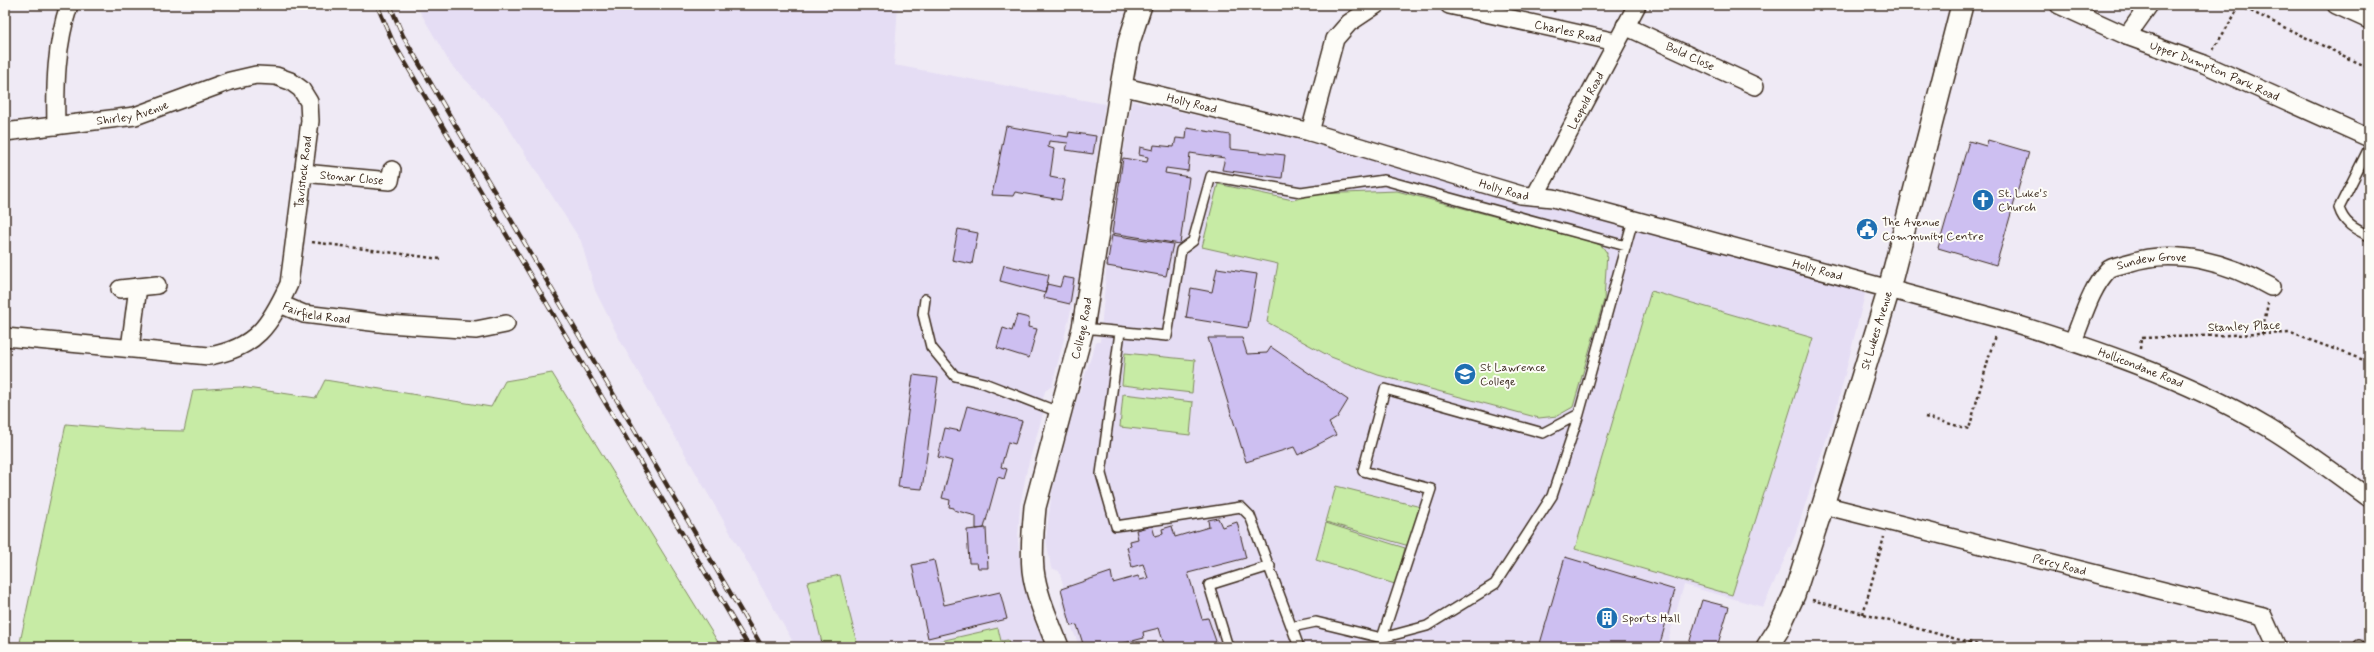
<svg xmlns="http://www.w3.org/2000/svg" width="2374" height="652" font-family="Mynerve,sans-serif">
<rect width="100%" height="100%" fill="#efeaf5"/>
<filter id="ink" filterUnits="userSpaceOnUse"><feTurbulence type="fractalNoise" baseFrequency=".025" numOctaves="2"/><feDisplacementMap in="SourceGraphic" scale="8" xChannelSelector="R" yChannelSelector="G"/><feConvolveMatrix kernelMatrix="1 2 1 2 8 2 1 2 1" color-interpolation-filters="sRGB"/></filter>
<g filter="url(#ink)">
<path fill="#e5ddf4" d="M416,5H898L894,65L1105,104L1077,287L1052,386L1045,391L1042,402L1044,410L1027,469L1020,506L1018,540L1021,567L1036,625L1046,647H796L622,344L595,290L581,241L501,116L451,65Z
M1132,101L1261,130L1863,291L1865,294L1837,406L1795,536L1763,607L1684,585L1666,647H1080L1061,603L1063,584L1059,571L1051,568L1046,539L1052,491L1073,411L1096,342H1100L1108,249Z"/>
<path fill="#c7eba5" stroke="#818a62" d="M1218,184L1293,200L1316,194L1397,191L1593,242L1602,246L1607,253L1604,300L1573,407L1557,416L1539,418L1378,375L1331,357L1267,322L1278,264L1202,247Z
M1651,291L1813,338L1732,595L1575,549Z
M1125,353L1195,360L1192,393L1122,385Z
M552,373L721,647H19L66,424L133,430L184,431L193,390L240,387L316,398L325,380L491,407L505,381Z
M1123,394L1193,402L1190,435L1120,427Z
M1336,486L1421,507L1409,546L1326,522Z
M1326,523L1405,548L1395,584L1316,560Z
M840,575L858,647H823L807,582Z
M998,628L1001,641L1008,640L1010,647H937L936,642Z"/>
<path fill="#cdbff1" stroke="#3b2a1e" d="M1006,126L1068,137L1069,132L1096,136L1093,154L1066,150L1068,143L1049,141L1048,147L1054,149L1050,177L1065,180L1061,200L1015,192L1013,196L992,195Z
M1187,128L1230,135V149L1285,155L1282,178L1222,170L1225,158L1190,153L1188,171L1166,168L1165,173L1189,177L1180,244L1112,233L1123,158L1147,162L1148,157L1139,155L1140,147L1153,150L1154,145L1174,147L1176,138L1186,139Z
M1988,140L2029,152L1996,265L1938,248L1969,141L1986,146Z
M958,229L978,233L972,264L952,260Z
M1112,235L1173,244L1166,276L1107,266Z
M1004,265L1049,275L1045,293L1000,281Z
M1217,268L1257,274L1248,328L1186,318L1191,288L1212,292Z
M1063,277L1074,279L1070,304L1044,298L1047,284L1060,287Z
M1017,315L1029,318L1028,327L1037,329L1029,358L997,348L1003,328L1012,331Z
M1208,338H1242L1247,354L1267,353L1271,347L1348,400L1337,418L1329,423L1336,435L1298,455L1294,447L1246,462Z
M913,375L938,378L922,489L898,487Z
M967,406L1022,421L1015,444L1008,442L1001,467L1007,469L1004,479L998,477L984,528L976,529V516L954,510V508L949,507L950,500L942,498L952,461L938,457L945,428L960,431Z
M1218,518L1222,527L1237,522L1246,558L1188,573L1202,619L1208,618L1218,647H1165L1159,628L1143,632L1144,638L1109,647H1084L1077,625L1071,626L1061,589L1111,572L1113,583L1138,576L1140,580L1148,578L1143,564L1132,567L1127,547L1131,546L1130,541L1138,539L1136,530L1152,526L1155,536L1163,534L1162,529L1172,526L1175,537L1209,527L1208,520Z
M986,528L988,568H978L977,563H969L967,530Z
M1565,557L1675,590L1659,647H1539Z
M934,560L944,605L1000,592L1007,619L928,638L912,565Z
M1702,600L1729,607L1717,647H1688Z"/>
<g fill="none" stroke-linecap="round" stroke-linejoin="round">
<g stroke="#3b2a1e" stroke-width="12">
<path id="service" d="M2369,148L2339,208C2344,224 2355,229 2369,236
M925,299L923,314L931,347L955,376L984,383L1061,413
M1083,328L1167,336L1181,250L1193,241L1211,176L1301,192L1384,180L1626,246
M1120,332L1101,474L1116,526L1241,507L1250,516L1299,647
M1292,627L1316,622L1382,638L1427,626L1495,584L1552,496L1579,414L1633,220
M1382,638L1431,489L1363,471L1385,389L1543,433L1579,414
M1228,647L1209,585L1270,566
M2358,647L2359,645"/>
</g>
<g stroke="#3b2a1e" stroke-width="20">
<g id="minor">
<path id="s1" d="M1449,5L1616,42"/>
<path id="s2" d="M2059,5L2127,36L2204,64L2369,138"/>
<path d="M2336,5L2369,20"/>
<path id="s3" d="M1625,26L1755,86"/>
<path d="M2127,36L2149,5"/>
<path id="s4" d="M1121,86L1310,132L1521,195L1553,198L2000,319C2091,347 2184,378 2267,427C2302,448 2335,473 2369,498"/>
<path d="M56,126C55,85 56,44 69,5"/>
<path id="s5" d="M5,132L135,116L230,81L256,75L276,76L290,81L301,89L309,102L310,121L289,284C270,325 256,348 209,356L5,337"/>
<path d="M1310,132L1335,39L1349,23L1376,5"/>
<path id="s6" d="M303,173L390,181L392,170"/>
<path id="s7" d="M1535,196L1637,5"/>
<path d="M120,289L157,285"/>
<path id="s8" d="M280,304L304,314L388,324L476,330L506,324"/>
<path id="s9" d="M2073,341C2083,318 2090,289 2108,270C2112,266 2122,265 2128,263C2176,247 2229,263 2271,287"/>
<path d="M130,348L138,287"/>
<path id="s10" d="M1823,505L2263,616L2277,647"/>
</g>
</g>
<g stroke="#3b2a1e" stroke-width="24">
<g id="tertiary">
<path id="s11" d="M1058,647C1049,623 1036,596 1033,570C1031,549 1033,528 1035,507L1083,328L1121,86L1129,42L1141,5"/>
<path id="s12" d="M1767,647L1778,630L1794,595L1823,505L1889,289L1962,5"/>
</g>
</g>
<path stroke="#3b2a1e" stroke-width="2.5" stroke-dasharray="3 3" stroke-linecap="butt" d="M2240,6L2369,68
M1554,12L1555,5
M2213,50L2240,6
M312,242L440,259
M2262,334L2268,303
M2140,349L2141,338L2291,333L2369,362
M1925,417L1969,429L1995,335
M1812,600L1986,647
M1863,614L1884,537"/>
<use href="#service" stroke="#fdfcf7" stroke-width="9"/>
<use href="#minor" stroke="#fdfcf7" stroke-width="17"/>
<use href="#tertiary" stroke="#fdfcf7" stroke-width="21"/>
<g stroke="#3b2a1e" stroke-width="4.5">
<path id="rail" d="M377,5L393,42L749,647
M390,5L403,36L762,647"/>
</g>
<use href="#rail" stroke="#fdfcf7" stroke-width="3" stroke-dasharray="9" stroke-linecap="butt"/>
</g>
</g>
<defs>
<g id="church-disc" transform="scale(1.15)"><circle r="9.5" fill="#1f6fb2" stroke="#fdfcf7"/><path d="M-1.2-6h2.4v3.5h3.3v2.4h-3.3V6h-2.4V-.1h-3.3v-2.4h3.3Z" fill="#fff"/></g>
<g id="civic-disc" transform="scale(1.15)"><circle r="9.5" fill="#1f6fb2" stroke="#fdfcf7"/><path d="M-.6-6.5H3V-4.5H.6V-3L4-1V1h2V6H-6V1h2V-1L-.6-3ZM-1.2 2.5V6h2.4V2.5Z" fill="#fff"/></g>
<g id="school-disc" transform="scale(1.15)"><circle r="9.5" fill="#1f6fb2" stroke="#fdfcf7"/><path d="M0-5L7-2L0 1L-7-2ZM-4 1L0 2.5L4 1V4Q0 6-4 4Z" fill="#fff"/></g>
<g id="building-disc" transform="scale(1.15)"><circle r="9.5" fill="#1f6fb2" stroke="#fdfcf7"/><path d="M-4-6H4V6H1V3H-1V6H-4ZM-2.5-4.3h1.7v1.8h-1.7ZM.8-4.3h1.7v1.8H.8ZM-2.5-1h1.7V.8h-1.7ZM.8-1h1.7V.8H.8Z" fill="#fff"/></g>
</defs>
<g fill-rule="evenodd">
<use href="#church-disc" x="1983" y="200"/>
<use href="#civic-disc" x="1867" y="229"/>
<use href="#school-disc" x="1465" y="374"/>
<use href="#building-disc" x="1607" y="618"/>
</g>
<g text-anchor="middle" stroke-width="4" stroke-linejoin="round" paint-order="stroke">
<g font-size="12" fill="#3b2a1e" stroke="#fdfcf7">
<text dy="4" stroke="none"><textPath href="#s1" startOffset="122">Charles Road</textPath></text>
<text dy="4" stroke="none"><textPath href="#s3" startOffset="72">Bold Close</textPath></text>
<text dy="4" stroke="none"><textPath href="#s2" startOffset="169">Upper Dumpton Park Road</textPath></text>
<text dy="4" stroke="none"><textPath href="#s7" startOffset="108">Leopold Road</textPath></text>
<text dy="4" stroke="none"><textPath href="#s4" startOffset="73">Holly Road</textPath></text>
<text dy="4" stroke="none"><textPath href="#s5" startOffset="129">Shirley Avenue</textPath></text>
<text transform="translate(303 172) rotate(-83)" y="4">Tavistock Road</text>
<text dy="4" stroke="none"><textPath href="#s6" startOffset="49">Stonar Close</textPath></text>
<text dy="4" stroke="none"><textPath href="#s4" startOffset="397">Holly Road</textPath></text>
<text dy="4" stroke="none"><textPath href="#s9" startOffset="125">Sundew Grove</textPath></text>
<text dy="4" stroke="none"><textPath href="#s4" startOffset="721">Holly Road</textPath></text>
<text dy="4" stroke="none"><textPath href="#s8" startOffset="38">Fairfield Road</textPath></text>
<text transform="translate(2244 326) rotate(-2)" y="4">Stanley Place</text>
<text dy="4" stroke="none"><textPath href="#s11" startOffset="329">College Road</textPath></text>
<text dy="4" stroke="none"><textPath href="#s12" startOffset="336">St Lukes Avenue</textPath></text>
<text dy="4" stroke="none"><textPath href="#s4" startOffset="1059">Hollicondane Road</textPath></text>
<text dy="4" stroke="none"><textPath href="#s10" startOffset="244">Percy Road</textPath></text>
</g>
<g font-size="12" fill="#3b2a1e" stroke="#fdfcf7" text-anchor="start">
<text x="1998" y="197">St. Luke's<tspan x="1998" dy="14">Church</tspan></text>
<text x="1882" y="226">The Avenue<tspan x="1882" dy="14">Community Centre</tspan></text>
<text x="1480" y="371">St Lawrence<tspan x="1480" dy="14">College</tspan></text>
<text x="1622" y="622">Sports Hall</text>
</g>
</g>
<rect width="2374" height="652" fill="none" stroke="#fdfcf7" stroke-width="20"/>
<rect x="10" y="10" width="2354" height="632" fill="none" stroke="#3b2a1e" stroke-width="1.5" filter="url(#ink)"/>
</svg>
